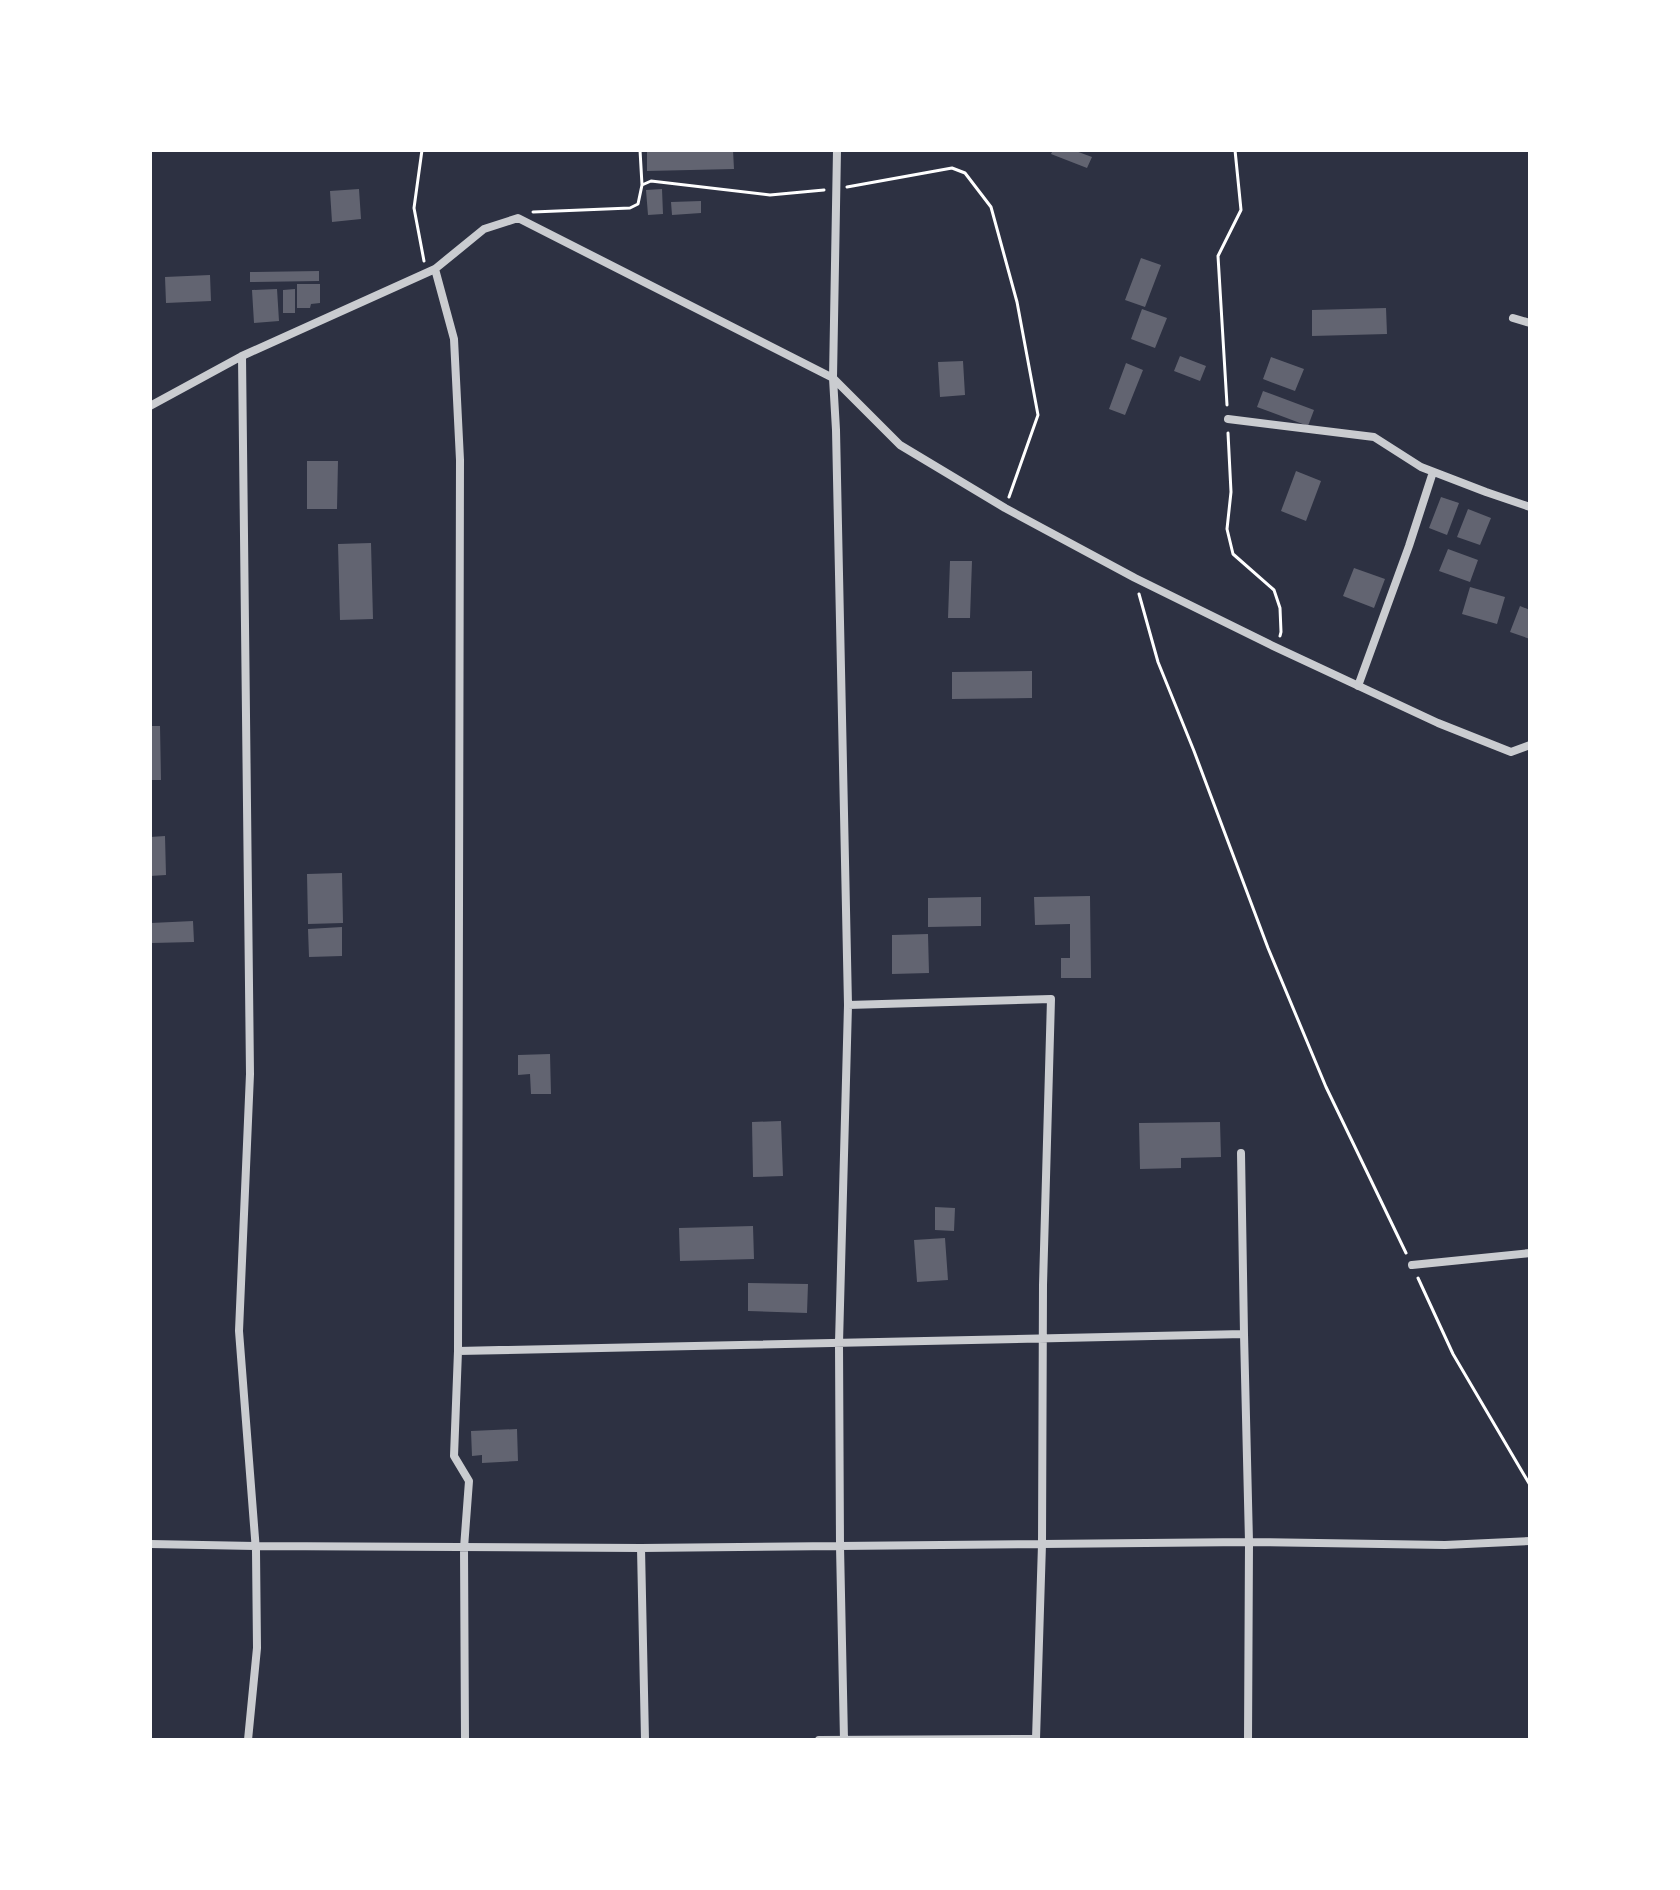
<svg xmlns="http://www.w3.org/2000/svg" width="1680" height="1890" font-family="Jost,sans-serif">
<rect width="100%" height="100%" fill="#2d3142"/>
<path fill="#626471" d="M647,150H733L734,169L647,171Z
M1053,150H1073L1092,157L1087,168L1051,154Z
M359,189L361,219L332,222L330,191Z
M662,189L663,214L648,215L646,190Z
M701,201V213L672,215L671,202Z
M1141,258L1161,265L1145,307L1125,300Z
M319,271V281L250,282V272Z
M210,275L211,301L166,303L165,277Z
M297,284H320V303L311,304L310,308H297Z
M277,289L279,321L254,323L252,290Z
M295,289V313H283V290Z
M1386,308L1387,334L1312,336V310Z
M1142,309L1167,318L1155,348L1131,339Z
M1180,356L1206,366L1200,381L1174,371Z
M1271,357L1304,369L1295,391L1263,379Z
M963,361L965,395L940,397L938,362Z
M1126,363L1143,370L1125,415L1109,409Z
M1263,391L1314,410L1308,426L1257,407Z
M307,461H338L337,509H307Z
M1296,471L1321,481L1306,521L1281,511Z
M1441,497L1459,503L1447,535L1429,528Z
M1468,509L1491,518L1480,545L1457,537Z
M371,543L373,619L340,620L338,544Z
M1448,549L1478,560L1470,582L1439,571Z
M950,561H972L970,618H948Z
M1354,568L1385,579L1374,608L1343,596Z
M1470,587L1505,597L1497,624L1462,614Z
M1520,606L1530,610V639L1510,632Z
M1032,671V698L952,699V672Z
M150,726H160L161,780H150Z
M165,836L166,875L150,876V837Z
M342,873L343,923L308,924L307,874Z
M1090,896L1091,978H1061V958H1070V924L1035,925L1034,897Z
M981,897V926L928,927V898Z
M193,921L194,942L152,943L151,923Z
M342,927V956L309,957L308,929Z
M928,934L929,973L892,974V935Z
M550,1054L551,1094H531L530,1074L518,1075V1055Z
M781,1121L783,1176L753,1177L752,1122Z
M1220,1122L1221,1157L1181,1158V1168L1140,1169L1139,1123Z
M935,1207L955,1208L954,1231L935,1230Z
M753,1226L754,1259L680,1261L679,1228Z
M945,1238L948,1280L917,1282L914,1240Z
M748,1283L808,1284L807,1313L748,1311Z
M517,1429L518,1461L482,1463V1455L472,1456L471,1431Z"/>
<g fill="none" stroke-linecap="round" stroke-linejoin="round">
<path stroke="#fff" stroke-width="3" d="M422,150L414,208L424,261
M640,150L642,185
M847,187L952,168L965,173L991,207L1017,302L1038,415L1009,497
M533,212L630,208L638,204L642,185L651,181L770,195L824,190
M1227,405L1218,256L1241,210L1235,150
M1228,433L1231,492L1227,529L1233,554L1274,590L1280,608L1281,632L1280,636
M1139,594L1158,662L1194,751L1268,948L1326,1087L1406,1253
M1418,1278L1453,1354L1530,1485"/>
<path stroke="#caccd0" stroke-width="8" d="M837,150L833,378L836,430L848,1005L839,1343L840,1546L844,1740
M435,269L454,339L460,460L458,1351L454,1456L469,1481L464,1548L465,1740
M1513,318L1530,323
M242,356L250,1074L239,1331L256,1551L257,1648L248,1740
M150,406L242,356L435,269L484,229L518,218L833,378L900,445L1005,508L1135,578L1271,645L1438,723L1511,752L1530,745
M1228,419L1374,437L1421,467L1486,492L1530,507
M1358,686L1409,546L1433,472
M1241,1153L1244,1334L1249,1542L1248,1740
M1412,1265L1530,1253
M458,1351L1244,1334
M150,1544L255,1546L641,1548L1249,1542L1445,1545L1530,1541
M641,1548L645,1740
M819,1740L1036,1739L1042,1544L1043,1285L1051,999L848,1005"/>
</g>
<rect width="1680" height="1890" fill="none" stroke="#ffffff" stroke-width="304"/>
</svg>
